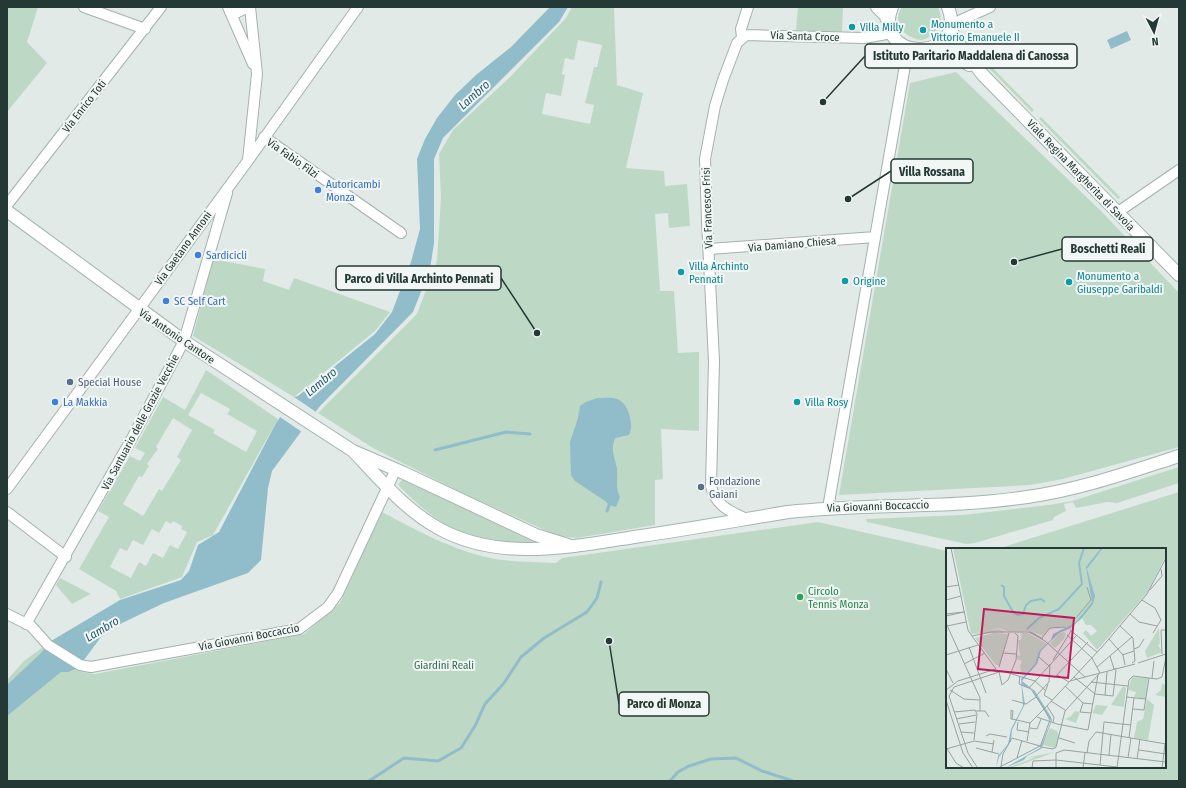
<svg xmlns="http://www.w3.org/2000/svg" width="1186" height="788" font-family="'Fira Sans Condensed',sans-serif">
<rect width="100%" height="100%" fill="#e2eae7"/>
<path fill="#bdd9c6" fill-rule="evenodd" d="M7,7H38L27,42L47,63L7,112Z
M572,7H614L617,85L643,93L626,168L664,171L665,186L687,184L690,226L669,228L668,213L655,214L660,291H674L678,353L699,352V431L661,429L663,479L655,480V525L577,538L558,536L460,492L373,448L318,413L417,314L437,261L441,197L439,154L453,130L510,77L566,18ZM578,40L602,45L597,67H594L585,103L594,105L590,124L542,114L546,93L561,96L565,75L562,74L565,58L574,60Z
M798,7L843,8L842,33L796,30Z
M902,7H938C945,23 938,35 922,40C905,38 891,24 902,7Z
M979,58H983L1034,110L1032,112Z
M956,72L1101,211L1179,293V447L1063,479L1030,485L839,495L910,83Z
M1041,117L1120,197L1118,199L1039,119Z
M213,259L265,269L263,281L289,290L294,278L390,312L375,331L294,397L193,336Z
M206,370L278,419L213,535L197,542L182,577L120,599L116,591L79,569L109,517L98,511L130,456L140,461L145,453L135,448L163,397L185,410ZM201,393L230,409L227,414L257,431L246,452L213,433L215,430L188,415ZM173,418L192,430L177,457L181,460L162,491L159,489L143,516L123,504L139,476L142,477L149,466L147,464L158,449L156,447ZM166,521L171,524L173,521L182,526L181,529L187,532L178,549L170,545L163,558L153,553L146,566L139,562L131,578L110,567L120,548L127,551L133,540L143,545L152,529L159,533Z
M1179,467V483L1117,503L1107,502L1076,508L1073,502L1064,504L1066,511L1054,517L1053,520L975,543L966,544L867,522L866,519L963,515L1049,505L1072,501Z
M402,480H407L553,545C518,544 478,541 447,525C430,516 413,500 399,486V483Z
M1179,492V781H7V680L24,661L43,647L83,672L95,674L304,634L340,603L382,512C418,531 454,551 495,559C514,562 536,562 556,563L562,558L818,522L947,551V767H1165V549H997Z
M60,578L91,594L72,604L56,585Z"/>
<path fill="#90bdc9" d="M550,7H568L559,22L443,138L434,159V243L430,269L413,312L320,406L272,471L268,488L261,560L248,573L164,603L122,623L101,637L78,668L68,672H61L7,716V685L41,653L51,641L120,600L181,580L189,571L198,545L219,532L276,423L294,397L298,396L375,334L392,312L411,262L420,229L417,159L425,139L437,118L455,95L476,75L511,47Z
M1127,31L1131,40L1111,49L1107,40Z
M597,398C603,398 611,397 617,399C629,403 634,425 629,435L615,438C610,451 615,457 617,469C618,480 615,487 620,497L616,507L609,505L605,501L575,481L571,475L570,442L578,418L580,406L586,402Z"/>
<path fill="#e2eae7" d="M294,397L316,412L302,432L280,417Z"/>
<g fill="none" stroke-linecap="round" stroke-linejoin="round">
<path stroke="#90bdc9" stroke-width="3" d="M435,450L506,432L530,434
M607,511L609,505
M369,781L404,758L438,761L461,748L475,726L485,704L504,683L521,657L544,638L587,612L597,598L601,582
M670,781L678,772L689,766L711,759L736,758L762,771L793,781"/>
<g stroke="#a5b1ae" stroke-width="12">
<path id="street" d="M84,7L145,29
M228,7L253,64
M230,12L236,13L248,7
M950,25L990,7
M742,37L741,29L748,7
M264,137L401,233
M248,160L257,74L250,7
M7,205L161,7
M1118,212L1179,170
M709,249L875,237
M7,489L247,162L358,7
M828,508L908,48
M7,512L66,557
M747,519C730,512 715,505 711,486L714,361L707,221L705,159L715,106L723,80L737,43L746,35L864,38L892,33
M7,614L31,626L48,645L80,665L91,667L299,629L328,607L338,593L396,469
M26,624L131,440L184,341L227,193"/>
</g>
<g stroke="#a2b5af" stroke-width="14">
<path id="secondary" d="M877,7L885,15L889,23
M892,7C870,62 969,64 948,7
M950,26L954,38L983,75L1179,275
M931,48C947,46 957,56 969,65
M7,211L184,341L353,451L404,473L536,535L568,545
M353,451C380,479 404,509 438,528C500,563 575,546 641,536C690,529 739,520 788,512C867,503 948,509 1027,497C1079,490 1129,472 1179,456"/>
</g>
<use href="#street" stroke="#fff" stroke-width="10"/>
<use href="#secondary" stroke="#fff" stroke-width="12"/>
</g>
<g fill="#0f9aa8" stroke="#f2f7f5" stroke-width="1.5">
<circle cx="852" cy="27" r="4"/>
<circle cx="923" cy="30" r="4"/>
<circle cx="681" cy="272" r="4"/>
<circle cx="845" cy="281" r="4"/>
<circle cx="1069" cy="282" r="4"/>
<circle cx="797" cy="402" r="4"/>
</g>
<g fill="#3f7fe0" stroke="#f2f7f5" stroke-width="1.5">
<circle cx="318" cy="190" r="4"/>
<circle cx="198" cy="255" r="4"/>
<circle cx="166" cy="301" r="4"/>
<circle cx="55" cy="402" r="4"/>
</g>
<g fill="#5c6f8a" stroke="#f2f7f5" stroke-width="1.5">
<circle cx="70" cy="382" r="4"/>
<circle cx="701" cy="487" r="4"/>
</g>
<circle fill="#2e9e5b" stroke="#f2f7f5" stroke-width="1.5" cx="800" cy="597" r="4"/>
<g text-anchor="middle" stroke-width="4" stroke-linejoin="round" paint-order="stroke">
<g font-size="11" fill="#0d838f" stroke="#f2f7f5" text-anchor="start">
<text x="931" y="28">Monumento a<tspan x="931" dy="13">Vittorio Emanuele II</tspan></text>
<text x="860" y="31">Villa Milly</text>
<text x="689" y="270">Villa Archinto<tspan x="689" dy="13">Pennati</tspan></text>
<text x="1077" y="280">Monumento a<tspan x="1077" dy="13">Giuseppe Garibaldi</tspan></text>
<text x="853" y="285">Origine</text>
<text x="805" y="406">Villa Rosy</text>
</g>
<g font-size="11" fill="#243935" stroke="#f2f7f5">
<text transform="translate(805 36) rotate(2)" y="4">Via Santa Croce</text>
<text transform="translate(84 106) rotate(-52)" y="4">Via Enrico Toti</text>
<text transform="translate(293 158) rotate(35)" y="4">Via Fabio Filzi</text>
<text transform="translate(1081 175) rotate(46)" y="4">Viale Regina Margherita di Savoia</text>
<text transform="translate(707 208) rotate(-92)" y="4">Via Francesco Frisi</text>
<text transform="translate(792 244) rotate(-5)" y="4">Via Damiano Chiesa</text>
<text transform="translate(183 248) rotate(-54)" y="4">Via Gaetano Annoni</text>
<text transform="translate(177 336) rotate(34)" y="4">Via Antonio Cantore</text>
<text transform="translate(140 422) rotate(-62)" y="4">Via Santuario delle Grazie Vecchie</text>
<text transform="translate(878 506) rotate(-2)" y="4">Via Giovanni Boccaccio</text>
<text transform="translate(249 637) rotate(-11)" y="4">Via Giovanni Boccaccio</text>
</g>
<g font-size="11" fill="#366cbe" stroke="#f2f7f5" text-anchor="start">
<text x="326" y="188">Autoricambi<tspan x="326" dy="13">Monza</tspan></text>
<text x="206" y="259">Sardicicli</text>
<text x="174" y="305">SC Self Cart</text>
<text x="63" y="406">La Makkia</text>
</g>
<g font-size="11" fill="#4e5e75" stroke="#f2f7f5" text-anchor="start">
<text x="78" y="386">Special House</text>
<text x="709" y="485">Fondazione<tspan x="709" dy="13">Gaiani</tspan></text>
</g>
<g font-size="11" fill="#27864d" stroke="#f2f7f5" text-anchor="start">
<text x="808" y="595">Circolo<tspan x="808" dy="13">Tennis Monza</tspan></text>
</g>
<g font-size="11" fill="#336b4c" stroke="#f2f7f5">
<text x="444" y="669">Giardini Reali</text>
</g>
<g font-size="12" font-style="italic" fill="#255d6e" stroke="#f2f7f5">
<text transform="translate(474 95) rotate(-42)" y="4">Lambro</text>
<text transform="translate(321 382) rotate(-40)" y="4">Lambro</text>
<text transform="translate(102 629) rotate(-31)" y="4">Lambro</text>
</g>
</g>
<g transform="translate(946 548)">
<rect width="220" height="220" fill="#e2eae7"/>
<path d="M7,0H220V8L201,45L151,102L137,85L140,82L145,88L151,83L145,77H140L136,70L124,81L120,78L104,80L97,88L84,83L64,84L53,80L41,83L53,81L60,84L25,86ZM213,80L214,96L212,97L216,104L201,110L199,103ZM118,84L120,86L118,91L109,100L104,96L113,85ZM48,85L62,86L54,117H50L29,90ZM76,85H82L101,96L93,103L89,117L76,128L74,118L76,113L71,111V107L74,108L72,92H75ZM186,129L202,130L200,151L188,149L190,144L182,142ZM216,135L220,138V149L209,147L215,142ZM177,138L180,140L178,159L165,157ZM201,151L208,157L202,192L188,190L191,174L197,171ZM150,157L162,158L156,167L146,165ZM129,163L134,164L130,175L119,171L124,169ZM104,180L111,183L113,188L109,200L97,197ZM109,204L71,218L61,220L90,209L79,210Z" fill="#bdd9c6"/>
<path d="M155,0H157L141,21L149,48L147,56L135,71L123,81L113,85L95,103L91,116L76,133L89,143L105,169L106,172L97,197L95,201L81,208L78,212L59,220L94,200L105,173L85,140L76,138L79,156L66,182L65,193L53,209L50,220L52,208L62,196L65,181L77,158L75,131L89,116L93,103L105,92L107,86L129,75L146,54L140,19Z" fill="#90bdc9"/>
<path fill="none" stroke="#90bdc9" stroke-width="2" d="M55,37L58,39V48L67,64L72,67L77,66L80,57L85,53L95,51L99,54M81,81L93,70L113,61L136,36L133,15L138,0"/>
<path fill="none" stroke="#96a3a0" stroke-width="1" d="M5,0L22,82L26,88M0,39L13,37M204,42L216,28L215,21M0,52L15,48M196,52L209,60L215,72L207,85M0,66L18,64M184,66L193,74L211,78M0,68L18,64M129,71L145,52L141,39M0,75L34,150V163M1,78L20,74M174,78L187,90L189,113L186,115M124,82L151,104M83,84L99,93L139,129L189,116M121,87L146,110L154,125M26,88L50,121M26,88L45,84H85L97,91M96,90L104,80L120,79M163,91L177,107L179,117M23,99L40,145M188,101L193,99L198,91M57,105L70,106M216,106L215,82H219M0,107L32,97M176,107L188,103M164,108L168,121L170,120M93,109L103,118M107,112L125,83M192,115L220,106M18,116L39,105M53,119L63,85M151,119L186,89M0,121L7,135M53,124L56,137L62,132L70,112L72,88L69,85M111,127L123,134M105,128L109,129L142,94M128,129L149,146M216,129L220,109M206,130L208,113M124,133L139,129M145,134L182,138M102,136L98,147L106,152M119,138L137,155L147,156M83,140L131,87M0,142L12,133L50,121M4,142L18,151L34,152M149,146L167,148L170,122M159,147L161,124M90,148L103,134L104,116M180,149L200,151M0,152L17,205L27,220M66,152L80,156L90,149M105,153L119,162M137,155L134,164L145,165M101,158L108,169L107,175M187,161L198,162L203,130M65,162L67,163L66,171H65ZM30,163H39L43,169M8,164L29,162L31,166M91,169L111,176L142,182M10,171L30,167M66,171L84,175L98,161L85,141L73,136L74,128M72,174L71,182L83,184M13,176L29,174M84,180L91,181L95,171M142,182L152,127M15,184L28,185M40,188L44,186L61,189M113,190L129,195M183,190L188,150M28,192L31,166M81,193L84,175M0,199L10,215L18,220M94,199L104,172L98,161L156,99L201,46L220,10M95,199L107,201L110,199M110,199L119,163L153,126M30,200L53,206M0,201L28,193L48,196M193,202L220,206M46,204L48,192M141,205L143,193L150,184L220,196M163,207L165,186M71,210L76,192M182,210L185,190M191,211L194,191M154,217L158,174L185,177M55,218L57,206L66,190L94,198M31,219L22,205L3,148L8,139L56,123L89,133L99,142M52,220L94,198M86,220L87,213L110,212L171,219M110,220V205L118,202L220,214M137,220L139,205M171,220L183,132L187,128L211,131L216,129M216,220L219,196"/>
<path fill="#c2185b" fill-opacity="0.15" stroke="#c2185b" stroke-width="2" d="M38,61L128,70L122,130L32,121Z"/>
<rect width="220" height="220" fill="none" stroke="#243935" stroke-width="2"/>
</g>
<path fill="none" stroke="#243935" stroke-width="1.5" d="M823 102L865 56M848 199L891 171M1014 262L1062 249M537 333L501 278M609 641L619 704"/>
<g fill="#243935" stroke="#f2f7f5" stroke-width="1.5">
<circle cx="823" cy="102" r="4"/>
<circle cx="848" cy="199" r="4"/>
<circle cx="1014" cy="262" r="4"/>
<circle cx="537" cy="333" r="4"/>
<circle cx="609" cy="641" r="4"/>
</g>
<g fill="#f2f7f5" stroke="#243935" stroke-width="1.5">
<rect x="865" y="44" width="212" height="24" rx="4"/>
<rect x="891" y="159" width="82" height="24" rx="4"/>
<rect x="1062" y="237" width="91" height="24" rx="4"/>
<rect x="336" y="266" width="165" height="24" rx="4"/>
<rect x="619" y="692" width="90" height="24" rx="4"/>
</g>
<g font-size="12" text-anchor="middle" font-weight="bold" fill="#243935">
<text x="971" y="60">Istituto Paritario Maddalena di Canossa</text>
<text x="932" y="176">Villa Rossana</text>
<text x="1108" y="253">Boschetti Reali</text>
<text x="419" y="283">Parco di Villa Archinto Pennati</text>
<text x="664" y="708">Parco di Monza</text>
</g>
<rect width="1186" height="788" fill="none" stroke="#243935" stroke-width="16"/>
<g transform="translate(1154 32) rotate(174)" stroke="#f2f7f5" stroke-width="3" paint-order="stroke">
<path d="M0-3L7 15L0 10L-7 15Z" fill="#243935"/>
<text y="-6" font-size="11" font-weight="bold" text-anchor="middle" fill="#243935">N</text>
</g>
</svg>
